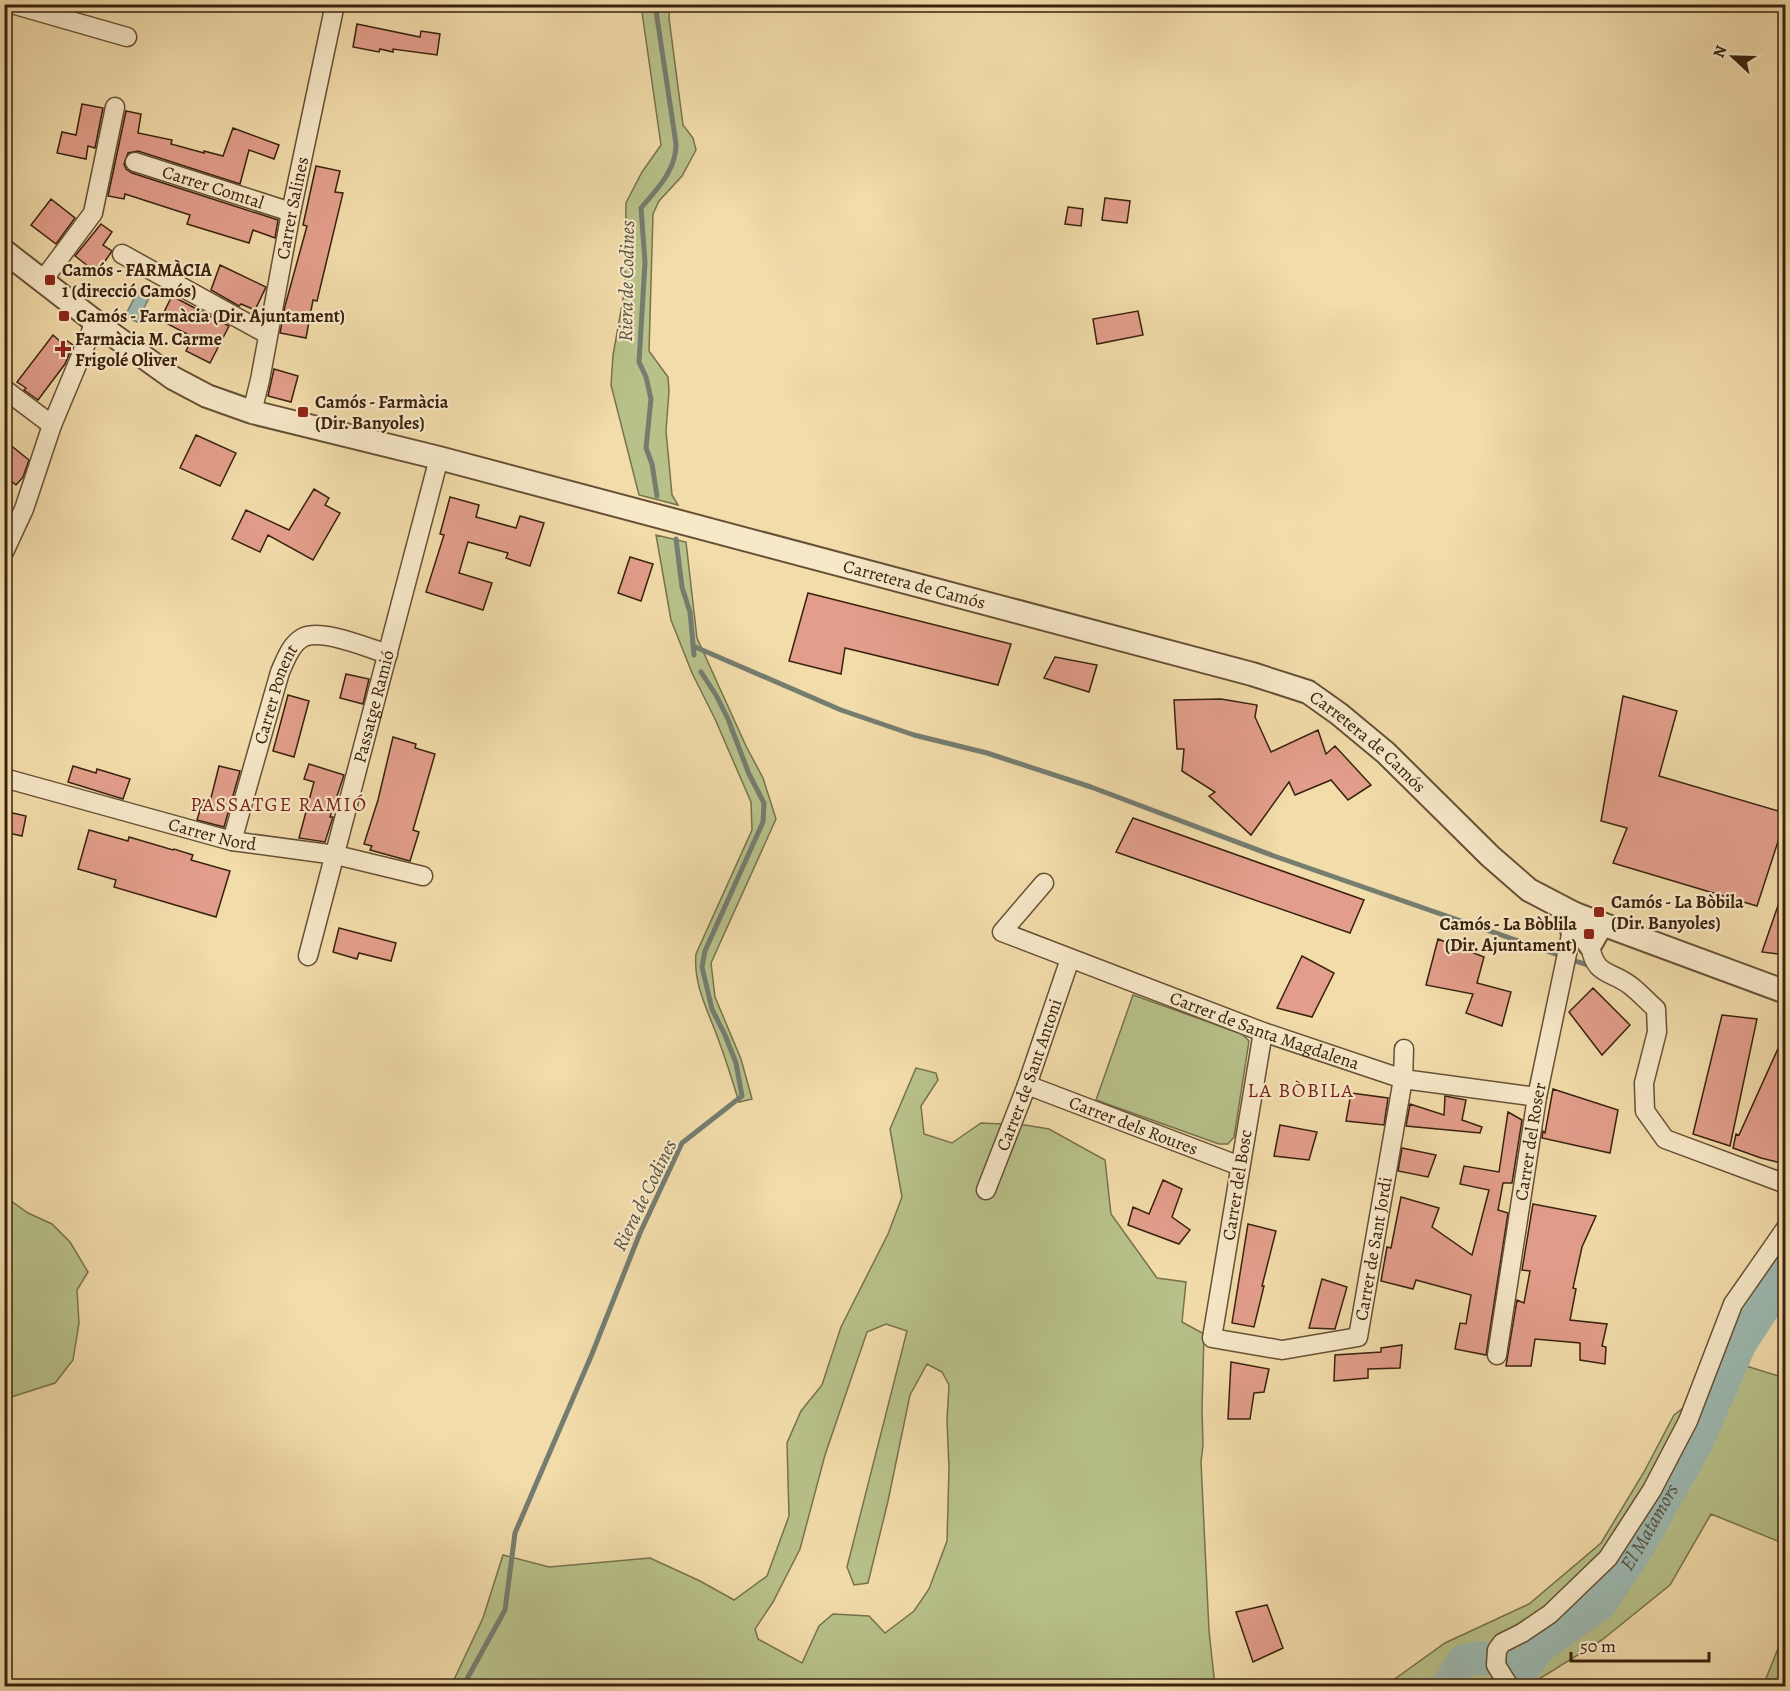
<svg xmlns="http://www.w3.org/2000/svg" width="1790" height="1691" font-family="Alegreya,serif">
<rect width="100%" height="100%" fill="#f2dcaa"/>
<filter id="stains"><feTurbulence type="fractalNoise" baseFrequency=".00333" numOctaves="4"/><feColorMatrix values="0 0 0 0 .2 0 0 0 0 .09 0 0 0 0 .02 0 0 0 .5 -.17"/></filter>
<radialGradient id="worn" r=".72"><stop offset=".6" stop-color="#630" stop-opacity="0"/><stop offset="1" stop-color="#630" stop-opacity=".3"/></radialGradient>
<path fill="#b8c18a" stroke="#78724c" stroke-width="1.5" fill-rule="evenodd" d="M641,5H670L669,18L683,125L693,138L696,150L682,176L659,201L653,214L649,351L668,377L669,391L666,431L672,495L678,505L639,495L611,385L613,355L625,288L626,203L642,172L661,145Z
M656,535L686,542L697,638L746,746L763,778L776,819L711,963L715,997L741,1059L752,1099L739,1102C733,1083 727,1063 720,1044C710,1014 693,987 696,954L752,830L751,802L715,719L692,673L671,620Z
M1133,995L1242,1034L1249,1041L1234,1137L1228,1144H1219L1096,1100Z
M916,1068L936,1073L938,1080L921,1106L924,1134L952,1143L981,1123L1025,1125L1049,1129L1105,1160L1111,1214L1157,1278L1186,1282L1182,1322L1204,1334L1202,1409L1203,1445L1201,1462L1209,1631L1215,1686H451L483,1618L503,1555L549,1567L650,1558L700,1581L734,1600L767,1576L789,1516L787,1443L801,1411L822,1385L841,1327L888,1234L902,1197L890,1129ZM886,1324L907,1331L847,1567L854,1585L868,1583L888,1501L910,1395L927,1364L942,1372L949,1385L947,1420L949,1469L947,1541L929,1589L914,1611L885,1633L869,1616L833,1614L819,1626L802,1663L758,1639L755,1629L773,1602L800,1549L825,1455L867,1332Z
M5,1200L11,1201L28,1213L52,1224L70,1242L88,1272L77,1290L79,1323L73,1360L55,1383L5,1399Z
M1785,1238V1297L1758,1335L1746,1366L1785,1378V1544L1711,1514L1670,1585L1602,1640L1528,1686H1385L1445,1643L1529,1604L1601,1543L1644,1472L1674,1415L1700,1395L1735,1311Z
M1785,1631V1682L1781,1686H1763Z"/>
<path fill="#9dbab2" stroke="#757d70" stroke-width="1.5" d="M139,289L150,296L144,308L148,312V319L144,323L137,322L125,316Z"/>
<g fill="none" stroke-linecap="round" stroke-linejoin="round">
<path stroke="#757d70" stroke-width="5" d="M655,4L676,144C676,171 657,189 641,208L645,262L639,362L646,377L651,399L646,448L652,464L657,496
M676,539L682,587L690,612L694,655
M693,646L841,710L914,735L987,753L1091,787L1274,856L1593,967
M1514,1685L1513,1682L1521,1671
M463,1686L505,1610L515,1533L592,1354L640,1233L682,1143L742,1096L736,1063L725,1035L712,1009L702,967L705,951L763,822L764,803L749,774L728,719L716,695L701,672"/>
<path stroke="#9dbab2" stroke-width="33" id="s1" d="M1448,1686L1463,1661C1488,1654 1498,1659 1521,1671L1541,1646L1600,1604L1634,1554L1696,1444L1740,1344L1786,1273"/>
</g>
<path fill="#e39e8b" stroke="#38220e" stroke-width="1.5" d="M357,24L420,37L421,31L440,34L437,55L393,49V52L380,49L379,52L353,47Z
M82,104L103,108L95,148L88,146L86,159L57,153L62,132L76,135Z
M126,111L141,114L138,133L172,140L171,144L204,153V151L223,156L233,128L279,145L274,159L249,150L240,184L138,151L128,153L124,164L126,169L132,173L278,220L275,238L253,230L249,243L187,224L190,215L125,194L124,199L108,196Z
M316,166L340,171L335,192L343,193L317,301L313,300L306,338L280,333L285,306L307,226L303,225Z
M1105,198L1130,201L1127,223L1102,220Z
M51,199L75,218L56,244L31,225Z
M1068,207L1083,209L1081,226L1065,224Z
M101,224L112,232L103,245L112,251L97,273L75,256Z
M220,265L266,287L255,310L241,304L239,306L211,290Z
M172,296L229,326L210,363L186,351L193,337L160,320Z
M1138,311L1143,335L1097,344L1093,319Z
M53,335L63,344L66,340L73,345L65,364L38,400L24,390L26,388L17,382Z
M274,369L298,376L291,402L268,396Z
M196,435L236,453L220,486L180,468Z
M4,440L29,460L23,477L16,485L4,475Z
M314,489L329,498L325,505L340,513L313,560L268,535L260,552L232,539L246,510L289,530Z
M450,497L479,505L476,517L516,528L520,516L544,523L530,566L506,558L508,553L468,542L459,573L492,583L483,610L426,592L444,535L440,534Z
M630,557L653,564L641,601L618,593Z
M808,593L1011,644L998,685L845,648L841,674L789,661Z
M1055,657L1097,665L1089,692L1044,678Z
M346,674L369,679L363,704L340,698Z
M288,695L309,701L294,757L273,751Z
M1623,696L1677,711L1659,776L1785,813V820L1757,906L1613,863L1627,828L1601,821Z
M1221,699L1257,705L1255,717L1271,752L1318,730L1326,754L1335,746L1371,785L1348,800L1331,780L1295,795L1289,782L1251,835L1209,796L1215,792L1182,771L1184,749H1177L1174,700Z
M393,737L416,744L415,748L435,754L413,830L419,832L410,861L370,850L372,846L364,844L378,800Z
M309,764L344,775L330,817H333L325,842L299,838L314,782L304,779Z
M73,766L96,773L97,769L130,779L123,799L68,782Z
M219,766L240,771L224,827L197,820L203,800L210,802Z
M4,811L26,816L22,836L4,832Z
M1133,818L1364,900L1350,933L1116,852Z
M89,830L128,841L129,837L173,850L174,849L193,855L191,860L230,871L216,917L114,887L116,880L78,869Z
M1783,891L1785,892V955L1762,952Z
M339,928L396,943L391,961L359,953L357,959L333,952Z
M1438,939L1484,957L1477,983L1511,992L1502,1026L1466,1013L1473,994L1426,985Z
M1302,956L1334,973L1312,1017L1277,1008Z
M1593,988L1630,1025L1602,1055L1569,1012Z
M1722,1015L1757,1019L1730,1146L1693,1134Z
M1785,1033V1164L1761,1158L1733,1148L1736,1134L1739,1135Z
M1553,1089L1618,1110L1610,1153L1542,1138L1543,1131L1545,1133Z
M1351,1093L1388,1098L1384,1125L1346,1121Z
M1445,1096L1466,1100L1462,1120L1482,1127L1480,1133L1406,1126L1410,1104L1444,1115Z
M1508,1112L1522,1120L1512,1183H1503L1498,1210L1508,1213L1486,1355L1455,1349L1460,1323L1466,1324L1471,1295L1416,1280L1413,1289L1381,1281L1387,1247L1391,1248L1401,1197L1439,1208L1432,1227L1472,1255L1489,1190L1460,1184L1464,1166L1499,1172Z
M1280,1125L1317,1132L1309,1160L1274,1156Z
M1402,1148L1436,1155L1428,1177L1398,1171Z
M1163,1180L1182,1189L1172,1217L1190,1230L1179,1244L1128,1225L1133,1207L1149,1214Z
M1533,1204L1596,1216L1582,1247L1573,1288L1576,1289L1570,1320L1607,1324L1602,1346L1606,1347L1605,1364L1580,1360V1343L1535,1339L1531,1366H1506L1517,1300L1524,1303L1530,1271L1522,1270Z
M1248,1224L1276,1231L1262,1286H1264L1254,1327L1232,1323Z
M1322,1279L1347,1287L1335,1329L1309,1328Z
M1402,1345L1400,1368L1368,1369V1378L1334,1381L1335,1355L1381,1352V1348Z
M1231,1362L1269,1369L1264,1392L1254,1393L1250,1419H1228Z
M1267,1605L1283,1648L1253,1662L1236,1612Z"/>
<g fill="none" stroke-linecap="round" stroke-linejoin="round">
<g stroke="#665035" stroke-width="21">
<g id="minor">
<path d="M12,4L127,37"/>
<path id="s2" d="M135,162L291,212"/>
<path d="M122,254L267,334"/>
<path d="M43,280L93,213L115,107"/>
<path d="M4,389L52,425"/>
<path id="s3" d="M252,412L260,380L291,212L335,4"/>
<path d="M4,552L24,509L52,425L95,322"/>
<path id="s4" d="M4,778L232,841L336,855L423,876"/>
<path id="s5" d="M232,841L280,672C285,661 291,643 304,637C324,629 367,648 388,654"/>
<path id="s6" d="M1044,883L1002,932L1263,1032L1403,1079L1537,1097"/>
<path d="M1590,945C1595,977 1611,970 1631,986C1640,993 1648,1002 1656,1009L1657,1032L1644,1083L1645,1111L1665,1139L1786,1184"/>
<path id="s7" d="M308,956L439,458"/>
<path id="s8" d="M1263,1032L1212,1338L1282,1350L1358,1337L1403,1079L1404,1049"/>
<path id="s9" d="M1027,1085L1240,1166"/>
<path id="s10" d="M986,1190L1027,1085L1070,959"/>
<path id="s11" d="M1497,1355L1537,1097L1572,930"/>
<path d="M1509,1686L1496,1665L1497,1650L1502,1643L1522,1633L1550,1614L1608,1558L1652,1490L1688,1421L1733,1304L1786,1228"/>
</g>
</g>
<g stroke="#665035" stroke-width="26">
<g id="tertiary">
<path id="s12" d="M4,251L106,330L173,378L207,396L252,412L439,458L1252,674L1308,692L1339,714L1386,753L1490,856L1529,890L1575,914L1786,992"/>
<path d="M1575,914L1572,930L1586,939L1590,945L1602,924"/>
</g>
</g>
<use href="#minor" stroke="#f7e8c8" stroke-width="18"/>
<use href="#tertiary" stroke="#f7e8c8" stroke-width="22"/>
</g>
<g fill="#8f2418" stroke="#f7e8c8" stroke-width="2">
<rect x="44" y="274" width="12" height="12" rx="3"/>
<rect x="58" y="310" width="12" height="12" rx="3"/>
<path d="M60 340h6v6h6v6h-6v6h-6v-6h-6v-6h6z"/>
<rect x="297" y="406" width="12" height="12" rx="3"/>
<rect x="1593" y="906" width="12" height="12" rx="3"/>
<rect x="1583" y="928" width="12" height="12" rx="3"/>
</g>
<g text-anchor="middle" stroke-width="4.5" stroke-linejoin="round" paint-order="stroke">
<g font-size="18" fill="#38220e" stroke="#f7e8c8">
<text dy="6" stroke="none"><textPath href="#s2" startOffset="82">Carrer Comtal</textPath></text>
<text dy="6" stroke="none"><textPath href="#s3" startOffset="208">Carrer Salines</textPath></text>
<text dy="6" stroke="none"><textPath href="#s12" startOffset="982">Carretera de Camós</textPath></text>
<text dy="6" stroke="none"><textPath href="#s5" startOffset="153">Carrer Ponent</textPath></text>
<text dy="6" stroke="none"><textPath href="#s7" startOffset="258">Passatge Ramió</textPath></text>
<text dy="6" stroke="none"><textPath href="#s12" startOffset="1468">Carretera de Camós</textPath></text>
<text dy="6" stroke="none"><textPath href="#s4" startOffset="216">Carrer Nord</textPath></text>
<text dy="6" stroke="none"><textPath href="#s6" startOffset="345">Carrer de Santa Magdalena</textPath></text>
<text dy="6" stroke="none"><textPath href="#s10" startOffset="123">Carrer de Sant Antoni</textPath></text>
<text dy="6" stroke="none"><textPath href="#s9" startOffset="114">Carrer dels Roures</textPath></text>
<text dy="6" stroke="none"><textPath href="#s11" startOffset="216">Carrer del Roser</textPath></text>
<text transform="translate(1237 1185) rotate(-81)" y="6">Carrer del Bosc</text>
<text dy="6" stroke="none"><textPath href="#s8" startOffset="548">Carrer de Sant Jordi</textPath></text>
</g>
<g font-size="18" font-weight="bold" fill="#38220e" stroke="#f7e8c8" text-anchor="start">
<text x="62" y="276">Camós - FARMÀCIA<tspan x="62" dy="21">1 (direcció Camós)</tspan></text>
<text x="76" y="322">Camós - Farmàcia (Dir. Ajuntament)</text>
<text x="75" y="345">Farmàcia M. Carme<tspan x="75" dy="21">Frigolé Oliver</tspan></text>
<text x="315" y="408">Camós - Farmàcia<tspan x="315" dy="21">(Dir. Banyoles)</tspan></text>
<text x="1611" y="908">Camós - La Bòbila<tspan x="1611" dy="21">(Dir. Banyoles)</tspan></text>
<text x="1577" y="930" text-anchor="end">Camós - La Bòblila<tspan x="1577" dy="21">(Dir. Ajuntament)</tspan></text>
</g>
<g font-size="20" font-style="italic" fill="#56503f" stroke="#f7e8c8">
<text transform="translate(626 281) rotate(-89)" y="7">Riera de Codines</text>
<text transform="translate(644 1195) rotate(-64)" y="7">Riera de Codines</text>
<text dy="7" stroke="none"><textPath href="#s1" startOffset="286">El Matamors</textPath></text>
</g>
<g font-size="20" letter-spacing="1.5" fill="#7a1f14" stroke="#f7e8c8">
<text x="279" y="811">PASSATGE RAMIÓ</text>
<text x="1301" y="1097">LA BÒBILA</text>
</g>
</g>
<rect width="1790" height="1691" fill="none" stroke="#f2dcaa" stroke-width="24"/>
<rect x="6" y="6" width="1778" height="1679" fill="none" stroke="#38220e" stroke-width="3"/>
<rect x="12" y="12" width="1766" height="1667" fill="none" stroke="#38220e" stroke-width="1.5"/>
<g transform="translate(1733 57) rotate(292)" stroke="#f7e8c8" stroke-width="4.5" paint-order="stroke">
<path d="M0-4.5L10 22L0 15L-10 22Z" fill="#38220e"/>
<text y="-9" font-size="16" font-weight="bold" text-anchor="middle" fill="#38220e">N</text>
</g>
<path d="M1571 1652v9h138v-9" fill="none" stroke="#38220e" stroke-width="3"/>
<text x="1580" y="1652" font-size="18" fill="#38220e" stroke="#f7e8c8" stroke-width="4.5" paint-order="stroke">50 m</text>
<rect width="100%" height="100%" filter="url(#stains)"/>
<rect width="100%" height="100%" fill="url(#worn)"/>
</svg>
